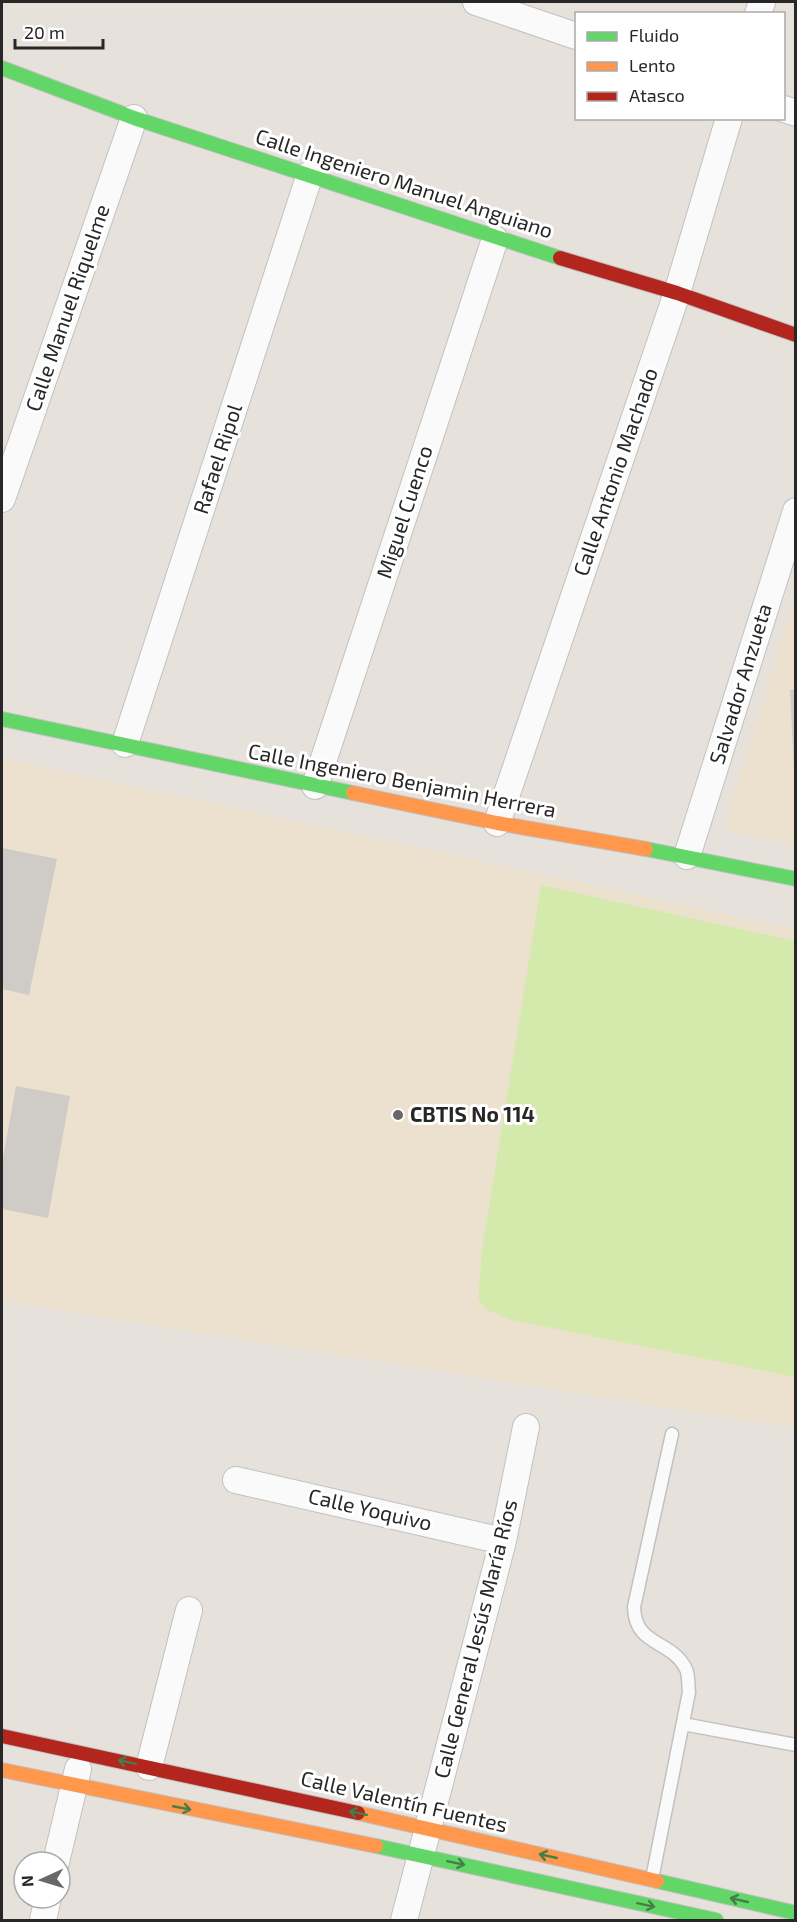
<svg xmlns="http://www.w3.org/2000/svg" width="797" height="1922" font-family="'Exo 2',sans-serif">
<rect width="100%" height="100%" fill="#e7e1db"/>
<path fill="#ece1ce" d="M795,596V846L723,830Z
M2,758L795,929V1428L2,1301Z"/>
<path fill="#d4eaac" d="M541,885L795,941V1377L512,1320L487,1310L478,1300L482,1251Z"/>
<path fill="#cfcbc6" d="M796,689V771H794L790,690Z
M2,848L57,859L29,995L2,989Z
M16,1086L70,1096L48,1218L2,1209V1163Z"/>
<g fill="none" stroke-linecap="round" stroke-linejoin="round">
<g stroke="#c2c1c2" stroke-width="15">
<path id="lane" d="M683,1724L796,1745
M652,1879L689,1692C688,1686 689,1675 686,1669C671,1639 635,1647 634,1607L672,1434"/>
</g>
<g stroke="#c2c1c2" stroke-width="28">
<path id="street" d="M476,2L576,36
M758,14L762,2
M784,109L796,113
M2,499L134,118
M125,744L310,174
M315,786L495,239
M497,823L677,293L729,118
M687,856L796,511
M236,1480L503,1541
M149,1767L189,1610
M56,1862L78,1769
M43,1920L48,1898
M404,1920L503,1541L526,1427"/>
</g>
<g stroke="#c2c1c2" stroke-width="16">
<path id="fast" d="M2,68L134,118L560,258
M2,719L353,793
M646,849L796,879
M376,1846L716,1920
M657,1881L796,1913"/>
</g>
<g stroke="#c2c1c2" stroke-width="16">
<path id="slow" d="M353,793L497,823L646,849
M2,1770L376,1846
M358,1813L657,1881"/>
</g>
<g stroke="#c2c1c2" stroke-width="16">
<path id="jam" d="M560,258L677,293L796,335
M2,1736L358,1813"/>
</g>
<use href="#lane" stroke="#fbfafa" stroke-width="12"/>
<use href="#street" stroke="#fbfafa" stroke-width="26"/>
<use href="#fast" stroke="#63d668" stroke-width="14"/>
<use href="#slow" stroke="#ff974d" stroke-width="14"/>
<use href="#jam" stroke="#b3261e" stroke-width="14"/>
</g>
<defs><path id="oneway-shaft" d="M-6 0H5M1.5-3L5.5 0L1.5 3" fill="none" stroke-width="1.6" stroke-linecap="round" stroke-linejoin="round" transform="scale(1.5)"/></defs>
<g stroke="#457e48">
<use href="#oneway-shaft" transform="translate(127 1762) rotate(-168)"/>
<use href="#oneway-shaft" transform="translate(182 1808) rotate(11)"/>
<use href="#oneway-shaft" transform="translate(358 1813) rotate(-168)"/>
<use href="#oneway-shaft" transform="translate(548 1856) rotate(-167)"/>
<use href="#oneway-shaft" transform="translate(456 1863) rotate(12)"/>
<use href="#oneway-shaft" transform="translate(739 1900) rotate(-167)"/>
<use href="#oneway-shaft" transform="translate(646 1905) rotate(12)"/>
</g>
<circle fill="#6a6866" stroke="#fff" stroke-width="2" cx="398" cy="1115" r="6"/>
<g text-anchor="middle" stroke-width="6" stroke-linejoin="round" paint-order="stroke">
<g font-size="21" fill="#272727" stroke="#fff">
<text transform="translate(404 184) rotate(18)" y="7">Calle Ingeniero Manuel Anguiano</text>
<text transform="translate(68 308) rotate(-71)" y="7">Calle Manuel Riquelme</text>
<text transform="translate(218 459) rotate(-72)" y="7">Rafael Ripol</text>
<text transform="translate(616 472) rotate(-71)" y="7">Calle Antonio Machado</text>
<text transform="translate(405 512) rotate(-72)" y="7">Miguel Cuenco</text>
<text transform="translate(741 684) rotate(-73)" y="7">Salvador Anzueta</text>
<text transform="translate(402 781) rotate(11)" y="7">Calle Ingeniero Benjamin Herrera</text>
<text transform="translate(370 1510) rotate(13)" y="7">Calle Yoquivo</text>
<text transform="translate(476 1639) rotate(-76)" y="7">Calle General Jesús María Ríos</text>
<text transform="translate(404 1802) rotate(13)" y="7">Calle Valentín Fuentes</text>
</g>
<g font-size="21" font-weight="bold" fill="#272727" stroke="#fff" text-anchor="start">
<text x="410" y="1122">CBTIS No 114</text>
</g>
</g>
<rect width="797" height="1922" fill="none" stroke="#272727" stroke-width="6"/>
<rect x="575" y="12" width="210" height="108" fill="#ffffff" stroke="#a9a9a9" stroke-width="1.5"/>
<rect x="587" y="32" width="30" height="9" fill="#63d668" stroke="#a9a9a9" stroke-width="1.5"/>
<text x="629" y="42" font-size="18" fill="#272727">Fluido</text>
<rect x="587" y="62" width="30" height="9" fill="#ff974d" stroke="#a9a9a9" stroke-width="1.5"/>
<text x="629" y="72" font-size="18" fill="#272727">Lento</text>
<rect x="587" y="92" width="30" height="9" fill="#b3261e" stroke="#a9a9a9" stroke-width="1.5"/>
<text x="629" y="102" font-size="18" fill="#272727">Atasco</text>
<g transform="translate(42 1880) rotate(266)"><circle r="28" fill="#ffffff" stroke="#a9a9a9" stroke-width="1.5"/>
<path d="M0-4.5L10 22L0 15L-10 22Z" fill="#6a6866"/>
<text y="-9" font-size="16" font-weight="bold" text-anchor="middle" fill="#272727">N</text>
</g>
<path d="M15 39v9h88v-9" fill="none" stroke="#272727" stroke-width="3"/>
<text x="24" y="39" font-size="18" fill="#272727" stroke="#ffffff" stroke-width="4.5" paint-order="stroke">20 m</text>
</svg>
